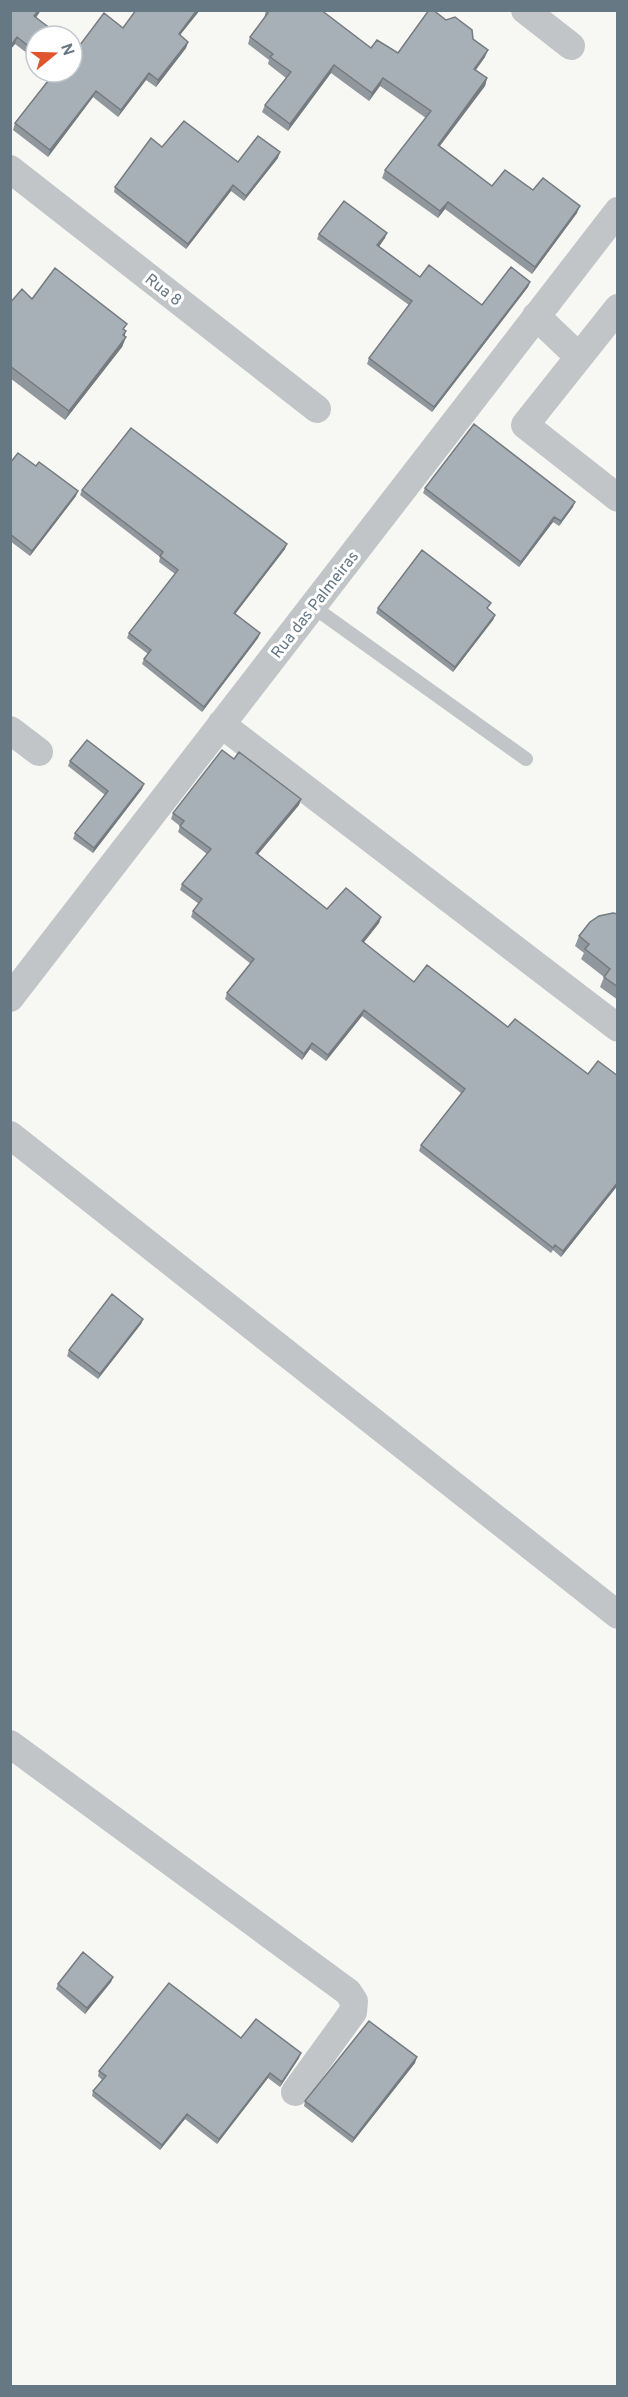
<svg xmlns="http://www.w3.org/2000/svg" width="628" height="2397" font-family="Overpass,sans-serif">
<rect width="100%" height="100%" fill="#f7f7f4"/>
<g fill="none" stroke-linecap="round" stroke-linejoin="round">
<path stroke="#c1c5c8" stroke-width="14" d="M312,606L526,759"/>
<path stroke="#c1c5c8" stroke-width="28" d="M525,10L571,46
M10,169L317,409
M618,308L525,425L618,498
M536,316L579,357
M221,724L618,1028
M10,730L39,752
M10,998L618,211
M10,1135L618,1615
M10,1744L348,1992L354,2001L353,2012L295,2092"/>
</g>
<path fill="#90979d" d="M10,10H41L36,18V60L15,44L10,50Z
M136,10H200L180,35L188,42L186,48L156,87L146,80L118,117L93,97L48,157L13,130L15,123L54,74L52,72H72L77,49L123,28Z
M266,10L371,48L398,53L473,39L485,57L476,70L487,78L485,86L440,146L492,186L533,190L577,213L532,274L445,209L438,218L382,178L385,170L426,118L380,86L369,101L331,73L288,131L262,112L265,105L286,78L268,64L269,60L248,44L250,37L264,19Z
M162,147L238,162L278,158L244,201L231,191L186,249L114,192L115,187Z
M319,234L385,238L379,246L420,277L482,305L530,282L528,287L432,412L367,364L369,358L409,305L317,239Z
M32,299L125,330V336L126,337L122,347L65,420L10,378V303Z
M10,463L76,496L30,556L10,541Z
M425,488L573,507L559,526L553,522L519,567L423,493Z
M82,490L285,549L235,614L260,633L258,638L202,712L142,664L144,659L148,654L127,638L129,633L175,574L159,562L160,557L80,495Z
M378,608L488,609L495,615L493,620L453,672L376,613Z
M234,759L301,799L299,805L258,854L327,909L381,917L379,923L364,942L414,982L508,1027L588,1074L618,1076V1185L561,1257L553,1250L551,1253L419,1151L421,1145L461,1093L362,1016L326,1061L310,1049L302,1060L225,999L227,993L251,964L191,917L193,911L199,904L180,890L182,884L207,854L178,832L180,826L171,819L173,813Z
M70,761L142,789L93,853L73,839L75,833L105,795L68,766Z
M618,914V1000L600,987L604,977L581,959L584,953L575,946L579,936Z
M143,1319L141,1324L98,1379L67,1356L69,1350Z
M113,1977L111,1982L85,2014L56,1989L58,1984Z
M241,2038L299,2058L280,2087L268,2078L217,2144L185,2119L160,2150L92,2096L93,2091L102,2080L98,2076L99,2071Z
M415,2063L352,2143L304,2106L305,2101Z"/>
<path fill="#757b7f" d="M39,10H41L32,23L34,16Z
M197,10H200L176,40L179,34Z
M17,37L15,44L10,50L12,44Z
M188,42L186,48L156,87L158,80Z
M488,50L485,57L471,76L474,69Z
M334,65L331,73L288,131L290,124Z
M149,73L146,80L118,117L121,110Z
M383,78L380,86L369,101L372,93Z
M487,78L485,86L435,152L438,145Z
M96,91L93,97L48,157L50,150Z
M280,152L278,158L244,201L246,196Z
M233,185L231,191L186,249L188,244Z
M448,202L445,209L438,218L440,211Z
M580,206L577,213L532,274L535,267Z
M387,233L385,238L376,251L377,245Z
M530,282L528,287L432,412L434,407Z
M126,331L123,341L126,337L122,347L65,420L69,411Z
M78,491L76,496L30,556L32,551Z
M575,502L573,507L559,526L561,521Z
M554,517L553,522L519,567L521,562Z
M287,544L285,549L232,618L234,613Z
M495,615L493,620L453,672L455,667Z
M260,633L258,638L202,712L204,707Z
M144,784L142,789L93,853L94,848Z
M301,799L299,805L254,859L256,853Z
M381,917L379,923L360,947L362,941Z
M364,1010L362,1016L326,1061L328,1055Z
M312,1043L310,1049L302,1060L304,1054Z
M618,1182V1185L561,1257L563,1251Z
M143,1319L141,1324L98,1379L100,1374Z
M113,1977L111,1982L85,2014L87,2008Z
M301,2053L299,2058L280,2087L282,2082Z
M417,2057L415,2063L352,2143L354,2138Z
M270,2073L268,2078L217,2144L219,2139Z
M187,2114L185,2119L160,2150L162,2145Z"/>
<path fill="#a7b0b6" stroke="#757b7f" stroke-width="1.5" d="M10,10H39L34,16L60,36H36V52L17,37L12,44L10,43Z
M136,10H197L179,34L188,42L158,80L149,73L121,110L96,91L50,150L15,123L55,72H72V45L77,49L104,13L123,28Z
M266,10H321L371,48L377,40L398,53L429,10H433L446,20L455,17L472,30L473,39L488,50L474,69L487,78L438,145L492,186L505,170L533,190L543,178L580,206L535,267L448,202L440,211L385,170L431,111L383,78L372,93L334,65L290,124L265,105L291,72L270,57L273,54L250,37L268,13Z
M184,121L238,162L258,136L280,152L246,196L233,185L188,244L115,187L151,138L162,147Z
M344,201L387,233L377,245L420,277L429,265L482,305L511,267L530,282L434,407L369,358L412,301L319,234Z
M55,268L127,324L123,329L126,331L123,335L126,337L69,411L10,366V303L22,289L32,299Z
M474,424L575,502L561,521L554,517L521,562L425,488Z
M131,428L287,544L234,613L260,633L204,707L144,659L151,650L129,633L178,570L160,556L163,552L82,490Z
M18,453L36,466L39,462L78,491L32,551L10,534V463Z
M422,550L491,603L487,608L495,615L455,667L378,608Z
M87,740L144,784L94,848L75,833L108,791L70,761Z
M222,750L234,759L239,752L301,799L256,853L327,909L346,888L381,917L362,941L414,982L427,965L508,1027L515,1019L588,1074L598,1061L618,1076V1182L563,1251L555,1245L553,1248L421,1145L465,1089L364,1010L328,1055L312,1043L304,1054L227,993L254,959L193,911L202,899L182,884L211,849L180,826L184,821L173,813Z
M613,913L618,914V987L604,977L610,969L585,949L589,944L579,936L590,922L599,916Z
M112,1294L143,1319L100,1374L69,1350Z
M83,1952L113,1977L87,2008L58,1984Z
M169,1983L241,2038L256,2019L301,2053L282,2082L270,2073L219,2139L187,2114L162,2145L93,2091L106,2076L99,2071Z
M369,2021L417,2057L354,2138L305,2101Z"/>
<g text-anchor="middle" stroke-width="6" stroke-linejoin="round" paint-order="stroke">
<g font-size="16" fill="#677885" stroke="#fff">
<text transform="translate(164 289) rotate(38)" y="6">Rua 8</text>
<text transform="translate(314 604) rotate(-52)" y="6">Rua das Palmeiras</text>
</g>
</g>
<rect width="628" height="2397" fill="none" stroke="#677885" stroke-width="24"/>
<g transform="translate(54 54) rotate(71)"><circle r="28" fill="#ffffff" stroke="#c2c9ce" stroke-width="1.5"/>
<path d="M0-4.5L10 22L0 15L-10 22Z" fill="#df552d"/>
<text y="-9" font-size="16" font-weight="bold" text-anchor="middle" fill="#677885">N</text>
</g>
</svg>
